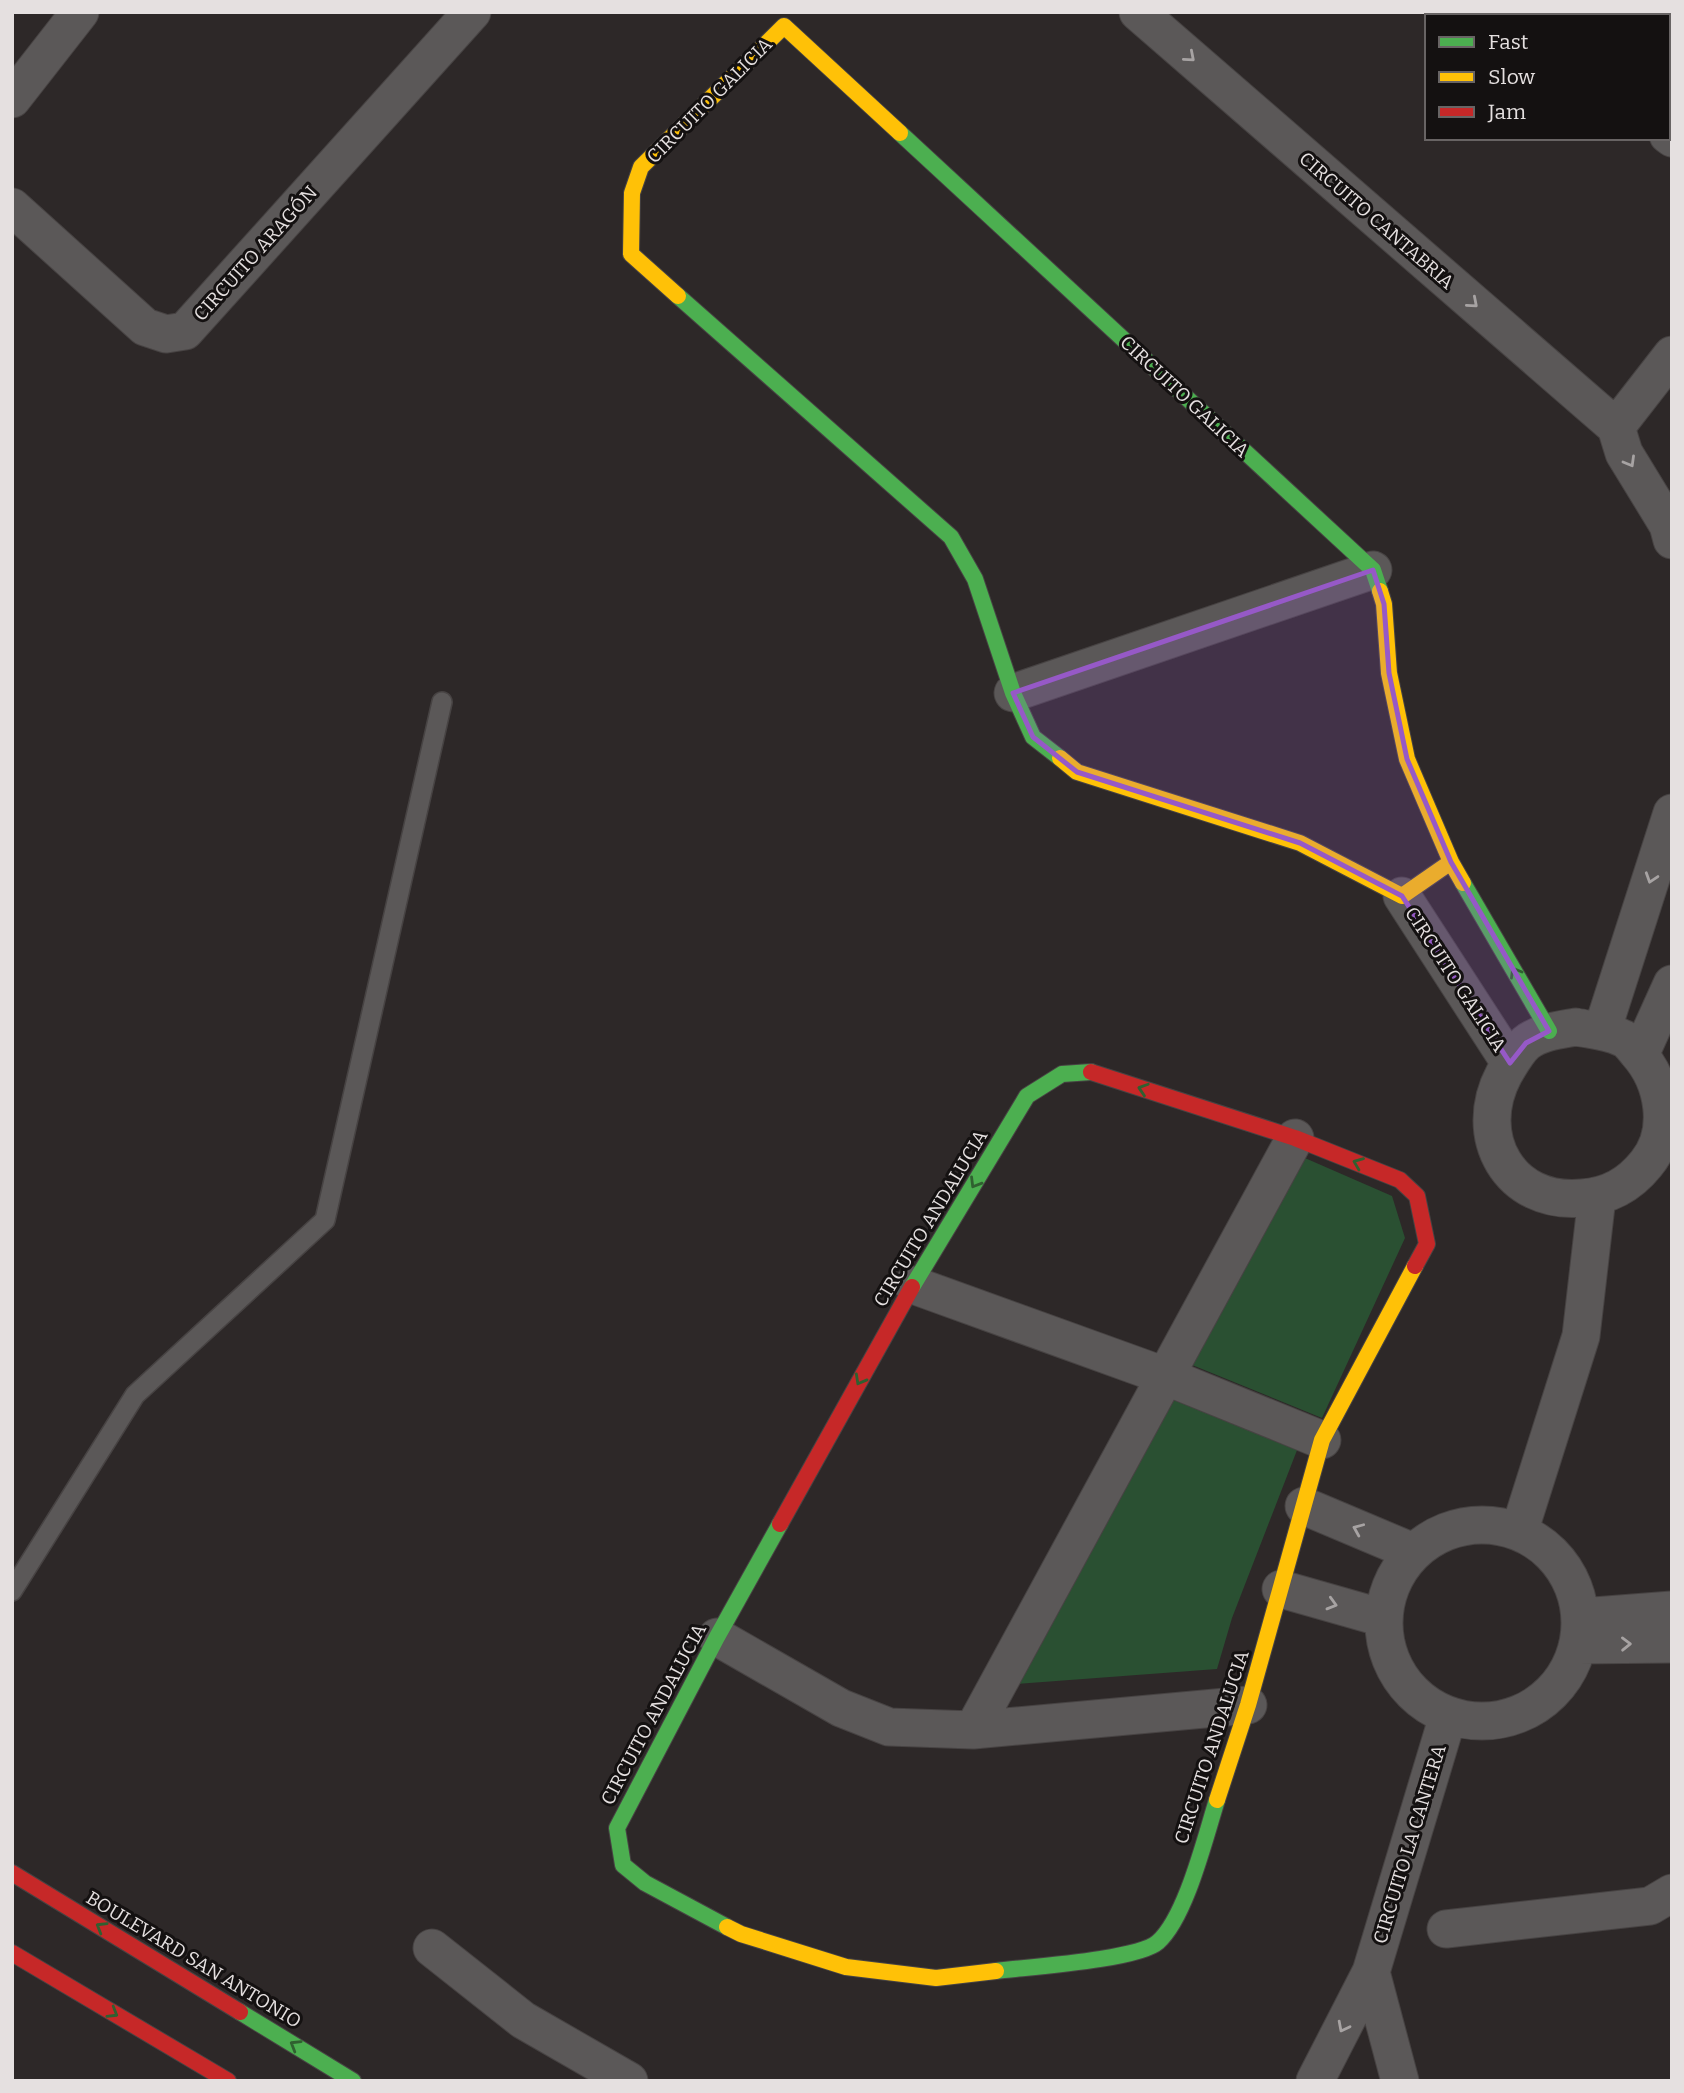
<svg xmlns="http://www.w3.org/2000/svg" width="1684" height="2093" font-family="Bitter,serif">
<rect width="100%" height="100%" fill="#2d2828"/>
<path fill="#2a5032" d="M1298,1155L1392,1196L1405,1238L1322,1418L1170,1356Z
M1159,1393L1299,1445L1232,1618L1217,1669L1015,1684Z"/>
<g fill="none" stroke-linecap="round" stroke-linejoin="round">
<g stroke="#474343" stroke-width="22">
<path id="lane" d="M12,1591L135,1395L325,1220L442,702"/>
</g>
<g stroke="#474343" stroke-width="39">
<path id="street" d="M1138,12L1616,427L1624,453L1668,525L1672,540
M1527,12L1531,16
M12,99L80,12
M1668,135L1672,138
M12,207L145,327L166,334L185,331L472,12
M1616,427L1672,355
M1013,693L1373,570
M1402,896L1510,1063
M1576,1027C1591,1030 1608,1031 1622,1038C1628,1040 1633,1047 1637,1052C1664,1082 1673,1132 1646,1164C1629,1185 1609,1196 1582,1198C1509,1205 1471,1136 1504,1074C1510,1064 1517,1051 1526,1043C1540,1032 1559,1030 1576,1027Z
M1602,1031L1672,813
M1640,1055L1672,984
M913,1285L1165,1376L1322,1440
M1304,1506L1413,1552
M1384 1623a98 98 0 1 1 196 0a98 98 0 1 1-196 0Z
M1519,1532L1581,1336L1597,1197
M1281,1589L1383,1618
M1581,1617L1672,1610
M717,1637L841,1708L889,1727L973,1730L1248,1705
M1579,1645L1672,1644
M973,1730L1295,1138
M1446,1929L1650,1906L1672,1893
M432,1948L523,2020L629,2081
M1371,1972L1400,2081
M1315,2081L1371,1972L1448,1716"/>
</g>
<g stroke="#474343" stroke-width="18">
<path id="fast" d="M900,133L1373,570L1380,591
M678,296L951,537L975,579L1013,693L1033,737L1060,758
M1463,883L1549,1031
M912,1287L1027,1096L1062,1074L1091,1072
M727,1927L645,1883L623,1865L617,1828L717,1637L780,1524
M996,1971C1027,1967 1138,1960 1158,1942C1186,1917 1205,1838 1217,1800
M240,2012L353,2081"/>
</g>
<g stroke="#474343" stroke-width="18">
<path id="slow" d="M678,296L631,254L632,193L641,167L784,26L900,133
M1380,591L1384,604L1389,673L1407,759L1451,862L1463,883
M1060,758L1077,772L1300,843L1402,896L1451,862
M1217,1800L1248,1705L1322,1440L1415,1266
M727,1927L741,1934L846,1967L936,1978L996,1971"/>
</g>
<g stroke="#474343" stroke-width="18">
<path id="jam" d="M1091,1072L1295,1138L1400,1180L1417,1196L1427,1244L1415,1266
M780,1524L912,1287
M12,1873L240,2012
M12,1953L228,2081"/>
</g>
<use href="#lane" stroke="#5b5858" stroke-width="19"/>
<use href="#street" stroke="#5b5858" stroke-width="37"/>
<use href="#fast" stroke="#4caf50" stroke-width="16"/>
<use href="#slow" stroke="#ffc107" stroke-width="16"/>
<use href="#jam" stroke="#c62828" stroke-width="16"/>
</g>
<defs><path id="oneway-chevron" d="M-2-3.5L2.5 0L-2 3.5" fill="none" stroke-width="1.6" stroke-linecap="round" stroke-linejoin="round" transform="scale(1.75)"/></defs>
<g stroke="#a7a3a3">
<use href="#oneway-chevron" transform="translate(1190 57) rotate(41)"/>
<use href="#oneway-chevron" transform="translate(1473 303) rotate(41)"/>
<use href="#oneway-chevron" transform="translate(1630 462) rotate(60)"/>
<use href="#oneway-chevron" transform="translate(1651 878) rotate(108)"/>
<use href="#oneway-chevron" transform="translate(1358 1529) rotate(-157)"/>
<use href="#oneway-chevron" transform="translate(1332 1604) rotate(16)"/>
<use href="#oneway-chevron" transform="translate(1626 1644) rotate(-1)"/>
<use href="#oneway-chevron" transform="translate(1343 2027) rotate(117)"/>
</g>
<g stroke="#306030">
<use href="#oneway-chevron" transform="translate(1515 972) rotate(-120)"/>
<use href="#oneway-chevron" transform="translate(1143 1089) rotate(-162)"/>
<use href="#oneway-chevron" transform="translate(1358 1163) rotate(-158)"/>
<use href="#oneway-chevron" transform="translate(975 1183) rotate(121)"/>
<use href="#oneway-chevron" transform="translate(860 1380) rotate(119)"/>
<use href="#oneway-chevron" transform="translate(101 1927) rotate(-149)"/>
<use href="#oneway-chevron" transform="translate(113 2013) rotate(31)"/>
<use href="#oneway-chevron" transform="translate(295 2045) rotate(-149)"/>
</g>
<path fill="#9659c7" fill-opacity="0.2" stroke="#9659c7" stroke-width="5" stroke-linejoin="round" d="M1373,570L1384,604L1389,673L1407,759L1451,862L1549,1031L1526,1043L1510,1063L1402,896L1300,843L1077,772L1033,737L1013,693Z"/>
<g text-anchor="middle" stroke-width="6" stroke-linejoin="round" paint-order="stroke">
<g font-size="19" fill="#e5e0e0" stroke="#141111">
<text transform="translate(709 100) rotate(-45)" y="7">CIRCUITO GALICIA</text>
<text transform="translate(1377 220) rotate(41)" y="7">CIRCUITO CANTABRIA</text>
<text transform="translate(255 253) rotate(-48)" y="7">CIRCUITO ARAGÓN</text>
<text transform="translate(1185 396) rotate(43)" y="7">CIRCUITO GALICIA</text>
<text transform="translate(1456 979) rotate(57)" y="7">CIRCUITO GALICIA</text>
<text transform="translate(930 1218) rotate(-59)" y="7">CIRCUITO ANDALUCIA</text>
<text transform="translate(653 1714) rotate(-62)" y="7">CIRCUITO ANDALUCIA</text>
<text transform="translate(1211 1747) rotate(-72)" y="7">CIRCUITO ANDALUCIA</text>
<text transform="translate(1409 1844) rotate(-73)" y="7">CIRCUITO LA CANTERA</text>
<text transform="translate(194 1959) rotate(31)" y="7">BOULEVARD SAN ANTONIO</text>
</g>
</g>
<rect width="1684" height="2093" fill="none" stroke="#e5e0e0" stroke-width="28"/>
<rect x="1425" y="14" width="245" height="126" fill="#141111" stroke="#686464" stroke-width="2"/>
<rect x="1439" y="37" width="35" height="10" fill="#4caf50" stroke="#686464" stroke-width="2"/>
<text x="1488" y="49" font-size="21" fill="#e5e0e0">Fast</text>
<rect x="1439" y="72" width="35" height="10" fill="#ffc107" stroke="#686464" stroke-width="2"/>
<text x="1488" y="84" font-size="21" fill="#e5e0e0">Slow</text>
<rect x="1439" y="107" width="35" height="10" fill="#c62828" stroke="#686464" stroke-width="2"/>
<text x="1488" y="119" font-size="21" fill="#e5e0e0">Jam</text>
</svg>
